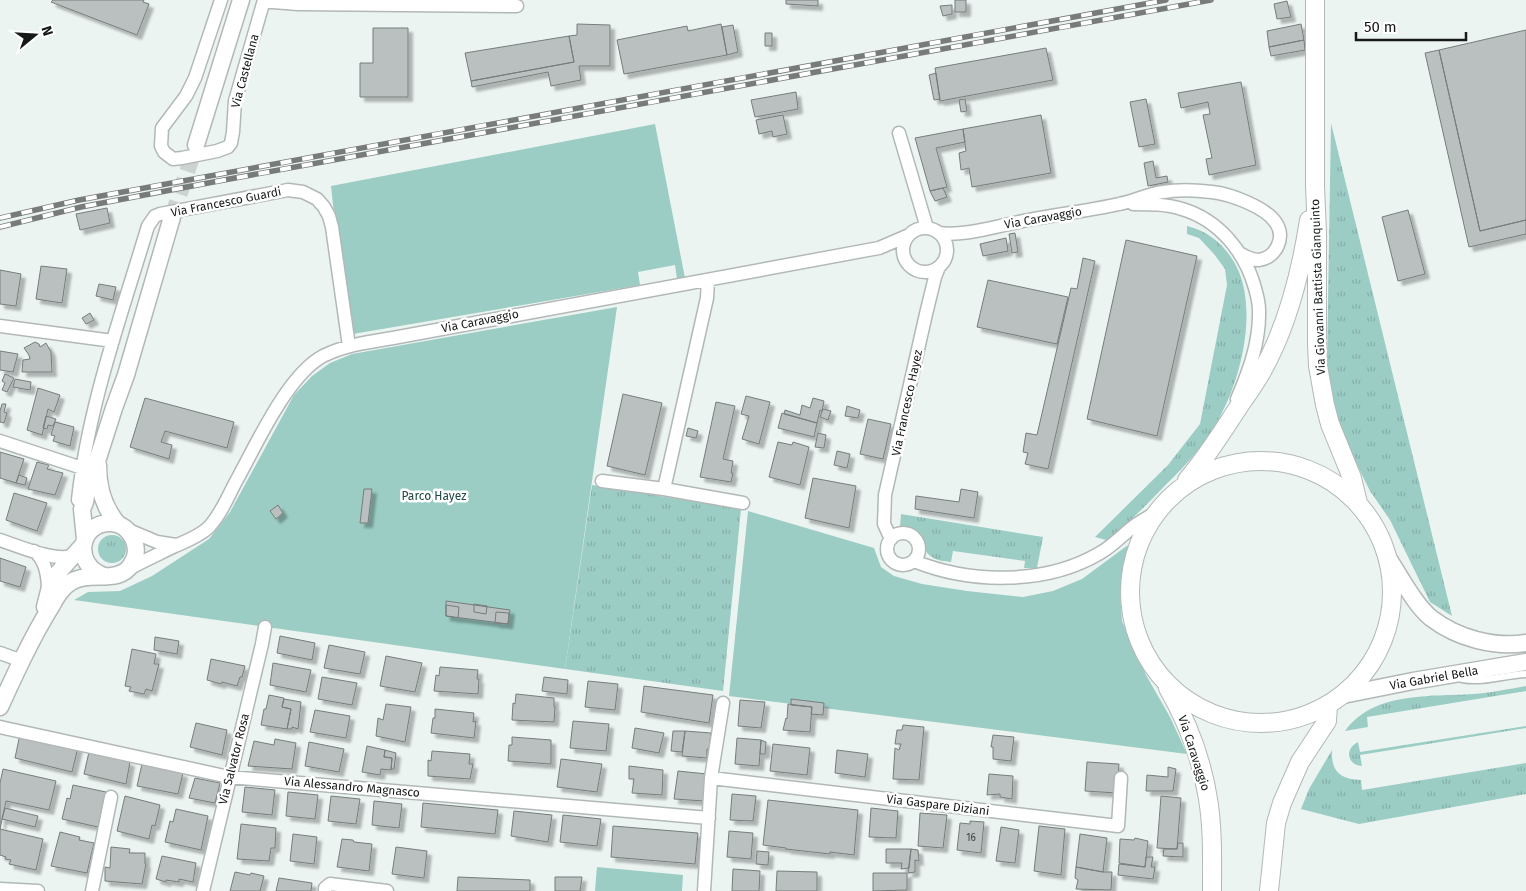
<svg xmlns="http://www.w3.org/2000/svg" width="1526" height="891" font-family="'Fira Sans',sans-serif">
<defs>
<pattern id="grass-tufts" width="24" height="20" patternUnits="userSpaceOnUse" patternTransform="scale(1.25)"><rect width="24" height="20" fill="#9bcdc5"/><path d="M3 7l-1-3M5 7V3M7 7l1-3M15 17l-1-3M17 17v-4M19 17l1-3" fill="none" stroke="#85afa8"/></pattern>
<filter id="shadow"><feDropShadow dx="4.5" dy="4.5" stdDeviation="1" flood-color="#0004"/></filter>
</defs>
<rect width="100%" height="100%" fill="#ecf4f2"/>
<path fill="url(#grass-tufts)" d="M1331,123L1452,616L1430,602L1390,520L1370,491L1351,453L1334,410L1327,362Z
M1187,226C1212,232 1229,249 1239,272C1259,322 1236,399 1205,441C1190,462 1171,479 1154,497C1139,512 1124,528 1106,540L1095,537L1168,465L1200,424L1227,285L1225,269L1214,254L1199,238L1187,234Z
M592,485L741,509L723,691L565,669Z
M901,514L1043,537L1037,568H1024L1025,561L953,551L951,562C945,561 937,561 932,557C917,548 929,529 900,526Z
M98 549a14 14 0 1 1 28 0a14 14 0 1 1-28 0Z
M1526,686V691L1367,717L1368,727L1345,731C1374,691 1430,697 1473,694C1491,693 1508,689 1526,686Z
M1526,726V728L1360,755L1362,766C1346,765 1345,748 1358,742L1360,752Z
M1332,750C1331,772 1340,779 1361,780L1362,790L1526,763V794L1359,824L1301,809L1309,789Z"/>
<path fill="#9bcdc5" d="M655,124L685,278L677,279L675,265L638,272L640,285L347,335L331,186Z
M617,307L565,669L74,600L88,592L120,591L152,576L209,539L230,512L294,395L312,376L330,363L352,354Z
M748,511L874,548L881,567L894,576L922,584L967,591L1023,597L1053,591L1082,579L1128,545L1120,591L1122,621L1146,675L1170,717L1187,754L729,696Z
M597,867L683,875L682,891H595Z"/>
<path fill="#b9c0bf" stroke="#767d7c" filter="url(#shadow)" d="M53,0H144L143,2L149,4L137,35L51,2Z
M786,0H818V6L786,4Z
M955,0H966V12H955Z
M1287,1L1291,17L1277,19L1274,4Z
M952,5V14L943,16L940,6Z
M577,24L610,25V66H579L581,80L551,86L548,72L472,87L471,81L574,62L569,36L577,35Z
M721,24L727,55L624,74L617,40L687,26L688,31Z
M1301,24L1304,40L1269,47L1267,31Z
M733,25L738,52L727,55L722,27Z
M373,28H408V97H360V63H373Z
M1526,30V220L1480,231L1439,50Z
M765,33H772V46H765Z
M569,36L574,62L471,81L465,53Z
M1304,40L1305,50L1271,56L1269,47Z
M1046,48L1053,80L940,101L935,68Z
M1439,50L1480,231L1526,220V234L1469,247L1425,53Z
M936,73L940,99L934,100L929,75Z
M1241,82L1256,165L1209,175L1206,159L1212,158L1203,115L1210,114L1208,102L1181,108L1178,93Z
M796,92L798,109L755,117L751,100Z
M965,99L967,111L961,112L959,100Z
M1146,99L1155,144L1139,147L1130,102Z
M783,115L787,134L773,137L772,131L759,134L756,120Z
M1041,115L1051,173L972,187L969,168L961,170L959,153L966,151L963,129Z
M963,129L965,142L936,148L947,187L930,191L915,138Z
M1153,161L1156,178L1167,176L1168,182L1148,186L1144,163Z
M943,188L947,197L935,201L930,191Z
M107,208L110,223L80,230L76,214Z
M1408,210L1425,274L1398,281L1382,217Z
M1015,233L1018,252L1012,253L1009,234Z
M1006,238L1008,251L983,256L980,244Z
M1126,240L1197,256L1157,436L1087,419Z
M1083,258L1095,261L1048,469L1025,464L1028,453L1023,452L1026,433L1037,435L1071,288L1077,289Z
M41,266L67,269L62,303L36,299Z
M0,270L21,274L16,306L0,304Z
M988,280L1068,297L1057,344L977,327Z
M99,284L116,287L113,300L96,296Z
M90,313L94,320L86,324L82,318Z
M35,342L39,344L40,347L46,343L51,352L52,372H22L23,360L30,359L29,355L24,348Z
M0,351L18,354L13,372L0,370Z
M5,374L14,378L7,392L2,390L5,383L2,381Z
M15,379L31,382L30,390L13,387Z
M38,388L60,395L54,412L48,409L42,435L27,430Z
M623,394L662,403L645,475L607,466Z
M746,396L770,402L759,444L742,439L749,416L741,414Z
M145,398L234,422L227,448L165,431L161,442L172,445L169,459L130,447Z
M813,398L824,401L822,411L820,410L817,423L784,414L785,410L800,415L802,405L810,408Z
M716,402L735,406L723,459L733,461L731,473H733L731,482L700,477Z
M2,404H6L4,412L7,413L4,423L0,422V411Z
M847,406L860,410L858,418L845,416Z
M823,409L831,411L828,420L820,417Z
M782,413L817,423L814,437L778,428Z
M46,416L56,419L53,426L48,425L47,429L43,428Z
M868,419L891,424L883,459L860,454Z
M55,422L74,427L70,446L53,441L55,436L51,435Z
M688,428L698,431L696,438L686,436Z
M818,433L826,435L824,448L815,447Z
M778,442L792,445L793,442L809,447L800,485L769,477Z
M837,451L850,454L847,468L834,465Z
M0,452L24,459L16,483L0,478Z
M37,462L49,465L47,469L63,473L55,495L28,489Z
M19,475L27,478L25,485L16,483Z
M813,478L856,486L849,528L805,518Z
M364,489H372L368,523H360Z
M961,489L978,492L974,518L915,509L916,496L959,502Z
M14,493L47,503L37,531L6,520Z
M278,505L283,513L276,519L270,511Z
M0,558L26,567L20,587L0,581Z
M446,601L510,610L508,624L446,616Z
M474,604L487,606L486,614L474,612Z
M446,605L459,607L458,618L446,616Z
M496,612L509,613L508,624L495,623Z
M280,636L315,643L312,660L277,653Z
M155,637L179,641L177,654L154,650Z
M329,645L365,652L360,674L324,668Z
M132,649L156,654L154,664H159L152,691L146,689L144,694L129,691L131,687L125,686Z
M386,656L422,663L415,692L380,686Z
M211,659L245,666L242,677H240L237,686L222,682L221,684L207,680Z
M273,663L311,670L306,692L270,685Z
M440,667L478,670L477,679H479L478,694L434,691L436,675L439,676Z
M322,677L357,683L352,705L318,699Z
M544,677L568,680L567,694L542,691Z
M588,681L618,684L615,710L585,707Z
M644,686L713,695L709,723L641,712Z
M516,694L554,698V707H555L554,722L512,720L513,703L515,704Z
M269,695L284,698L282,707L291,709L287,729L261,725L264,709H266Z
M284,699L301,702L298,729L292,727V729H287L291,709L282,707Z
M791,699L824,703L823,715L811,714L812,707L791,705Z
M740,700L765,702L761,728L738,726Z
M386,704L411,707L405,742L376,736L378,718L383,720Z
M788,704L812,707L810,732L783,730L786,718L787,719Z
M435,709L474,713L473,722L476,721L474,738L431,733L433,718H435Z
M315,710L350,716L346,738L310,732Z
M573,721L609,724L606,751L570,748Z
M196,723L227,730L222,755L190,747Z
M903,725L924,727L919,780L893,779L895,748L899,750L901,744H895L897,730H902Z
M635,728L664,733L659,753L632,748Z
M673,731H685L682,752L671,751Z
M685,731L711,733L709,749H707V758L682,756Z
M20,734L78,747L72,772L15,758Z
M993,735L1014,737L1011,761L993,759V747H991Z
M512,737L551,740V764L508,761L509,745H512Z
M737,738L761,740L759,766L735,764Z
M275,739L296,743L292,769L248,766L254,741L274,745Z
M761,740L766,742L765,754H760Z
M309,742L344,749L339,772L305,766Z
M773,744L810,748L807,775L770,771Z
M367,746L385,750L384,757L392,758L391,770L381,769L380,775L362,772Z
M385,750L396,753L394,769H391L392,758L384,757Z
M837,750L868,754L865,777L835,773Z
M432,751L470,754L469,764H473L470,779L428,776V760L431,761Z
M89,752L130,762L126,784L84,774Z
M561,759L602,764L597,792L557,787Z
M1087,762L1119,764L1117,793L1085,791Z
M142,764L183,773L178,794L137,786Z
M629,766L663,770L662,795L632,793L634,779H629Z
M1168,767L1176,769L1173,791H1146L1147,775L1168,777Z
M3,769L56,781L49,810L6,801L0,829L43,839L36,870L9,864L11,860L5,859L6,857L0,855V783Z
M678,771L707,774L704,801L674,799Z
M989,774L1013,776L1012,799L1000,797V794L987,795Z
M195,778L220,783L215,803L189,798Z
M73,785L106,792L98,827L62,819L67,798L70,799Z
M245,787L275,790L272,815L242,812Z
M288,792L318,795L315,819L286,816Z
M732,794L756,796L753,821L730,820Z
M125,796L160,805L155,826L152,825L149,839L117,831Z
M331,796L360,799L356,824L328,821Z
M1161,796L1181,798L1177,849L1157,848Z
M768,800L858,810L854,855L830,852V854L786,849V848L763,845Z
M374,801L402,804L399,828L372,825Z
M423,803L498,810L495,834L421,827Z
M5,808L38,816L35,827L2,819Z
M871,808L898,811L896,838L869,837Z
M176,809L208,816L201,850L165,842L170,821L173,822Z
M514,811L552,815L548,842L511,836Z
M920,813L947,815L943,848L918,846Z
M563,815L601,819L597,846L560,842Z
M970,821L984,822L981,853L957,850L960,823L970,824Z
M241,824L276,828L275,848H271L269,861L237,859Z
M613,826L698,833L695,864L611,857Z
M1039,826L1065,829L1061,875L1034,871Z
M1001,827L1019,830L1015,863L996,861Z
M729,831L753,833L751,859L727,857Z
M60,832L80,837L79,840L94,843L87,873L51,866Z
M293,834L317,837L314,864L290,861Z
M1080,834L1107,838L1103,872L1076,867Z
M1135,838L1148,841L1145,867L1119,863L1120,839L1134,840Z
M342,839L353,840L354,842L372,844L369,871L337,867Z
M1178,843H1183V857L1163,856L1164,849H1177Z
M111,847L130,849L129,853H145V864H146L142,884L105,881V867L110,868Z
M396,847L427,851L424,878L392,874Z
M886,849H911L909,868L901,869L902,863H886Z
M911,849L918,850L919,861L915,860V872L908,873Z
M757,851L769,852L768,865L756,864Z
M162,856L196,863L193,882L179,879V882L166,880V882L156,879Z
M1146,857H1153L1151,867H1155L1153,879L1118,875L1119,864L1145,867Z
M1076,867L1103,872H1112L1111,890L1076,889L1078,880L1075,878Z
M733,869L760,871L759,891H732Z
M777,871L817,872V891H776Z
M235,872L250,875L251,873L264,876L260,891H230Z
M873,873H907V890L873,891Z
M458,877L530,880V891H457Z
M555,877H582L580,891H555Z
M279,878L312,883L311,891H276Z"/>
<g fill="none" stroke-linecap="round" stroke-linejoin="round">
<path stroke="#ccd3d1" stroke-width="16" stroke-dasharray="16 8" stroke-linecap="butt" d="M172,217L196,145"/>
<g stroke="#b2b8b7" stroke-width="9">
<path id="service" d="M1462,679C1485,683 1503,675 1526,674"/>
</g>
<g stroke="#b2b8b7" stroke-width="15">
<path id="minor" d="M221,0L195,78L186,96L162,128L161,146L164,152L173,159L182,158L217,151L228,147L231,143L233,132L235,101L264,0
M264,1L273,2L298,4L517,6
M899,133L927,228
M1133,204C1149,204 1167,204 1182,209C1219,220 1245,252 1255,288C1257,295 1259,303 1259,310C1260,342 1249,371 1237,399
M903 250a22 22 0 1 1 44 0a22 22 0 1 1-44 0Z
M939,233C964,236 989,228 1014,223C1048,215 1084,212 1119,204C1134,201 1148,194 1163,192C1179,189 1196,190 1212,192C1230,194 1266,207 1276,223C1286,237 1276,258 1259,260C1252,260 1246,257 1241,254
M708,280L707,298L664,489L743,503
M0,326L113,341
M0,441L82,468
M602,481L664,489
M78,500C88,407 121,316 148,226L155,216L160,214L288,190L303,192L317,199L324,207L329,216L332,227L349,346
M126,529L157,542L176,545
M887 549a16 16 0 1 1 32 0a16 16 0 1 1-32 0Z
M891,539L884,524L885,495L926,314L935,277L939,267
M0,540C18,546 57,563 74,555
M34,551C46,560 48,577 48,591
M914,561C971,584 1046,585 1100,553C1114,545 1124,533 1137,524C1143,520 1150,516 1157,512
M127,570C143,561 159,554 175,546C186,541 198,537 208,528C222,514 229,493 239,476C258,441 288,375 323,356C345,345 369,342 393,338L879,248L907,236
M0,653L22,661
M0,727L229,777L709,818
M711,778L1118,826L1121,778
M0,889L38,891
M92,891L111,797
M203,891L262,644L265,627
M325,891V888L330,884L387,891
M704,891L711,778L723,703"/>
</g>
<g stroke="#b2b8b7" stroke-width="19">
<path id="tertiary" d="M196,145L241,0
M98,465C98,488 103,507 118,524
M85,539L82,509L85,502L88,484L98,458L114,408L126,375L172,217
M1388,558C1400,576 1415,605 1431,618C1457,638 1494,648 1526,643
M45,607L50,587L56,575L83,545
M1343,695L1413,681L1526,662
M0,707C16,672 32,637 52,605C57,596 62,587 71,582C90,570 118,585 131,565C143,549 131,524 111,523C79,522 72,565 104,576"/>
</g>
<g stroke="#b2b8b7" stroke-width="20">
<path id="secondary" d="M1315,0V185L1317,234V343L1318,366L1325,405L1330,424L1352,478L1358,503
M1130 592a131 131 0 1 1 262 0a131 131 0 1 1-262 0Z
M1187,480C1205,459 1219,437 1234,414C1243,400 1253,387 1261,373C1288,326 1301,272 1309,220
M1168,688C1187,721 1202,761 1208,799C1213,829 1212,860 1212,891
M1269,891L1276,823L1282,803L1300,762L1327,721L1328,705"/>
</g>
<use href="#service" stroke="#fff" stroke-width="6"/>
<use href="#minor" stroke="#fff" stroke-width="12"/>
<use href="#tertiary" stroke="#fff" stroke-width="16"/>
<use href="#secondary" stroke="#fff" stroke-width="18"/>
<g stroke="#777c7b" stroke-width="5.5">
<path id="rail" d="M0,218L79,200L1166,0
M0,227L81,207L224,180L1211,0"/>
</g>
<use href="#rail" stroke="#fff" stroke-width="4" stroke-dasharray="11" stroke-linecap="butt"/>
</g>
<g text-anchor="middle" stroke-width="5" stroke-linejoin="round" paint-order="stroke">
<g font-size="10" fill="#3f4342">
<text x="971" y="841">16</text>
</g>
<g font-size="12" fill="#161918" stroke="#fff">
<text transform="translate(245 71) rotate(-75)" y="4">Via Castellana</text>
<text transform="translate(226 202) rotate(-11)" y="4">Via Francesco Guardi</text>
<text transform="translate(1043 218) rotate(-10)" y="4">Via Caravaggio</text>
<text transform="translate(1318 287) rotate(-92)" y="4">Via Giovanni Battista Gianquinto</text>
<text transform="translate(480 321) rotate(-11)" y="4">Via Caravaggio</text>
<text transform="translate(907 403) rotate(-78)" y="4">Via Francesco Hayez</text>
<text transform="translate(1434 678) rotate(-10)" y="4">Via Gabriel Bella</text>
<text transform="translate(1194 753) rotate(72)" y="4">Via Caravaggio</text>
<text transform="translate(234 759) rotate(-76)" y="4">Via Salvator Rosa</text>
<text transform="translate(352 787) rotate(5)" y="4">Via Alessandro Magnasco</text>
<text transform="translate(938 805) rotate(7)" y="4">Via Gaspare Diziani</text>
</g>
<g font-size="12" fill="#214a45" stroke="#fff">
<text x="434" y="500">Parco Hayez</text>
</g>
</g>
<g transform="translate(35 35) rotate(72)" stroke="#ffffff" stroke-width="4" paint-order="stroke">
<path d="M0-4L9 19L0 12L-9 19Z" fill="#161918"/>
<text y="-8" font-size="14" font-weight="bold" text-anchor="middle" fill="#161918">N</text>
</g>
<path d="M1356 32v8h110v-8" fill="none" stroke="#161918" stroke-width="2.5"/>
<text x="1364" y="32" font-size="15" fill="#161918" stroke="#ffffff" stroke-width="4" paint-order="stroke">50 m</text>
</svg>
